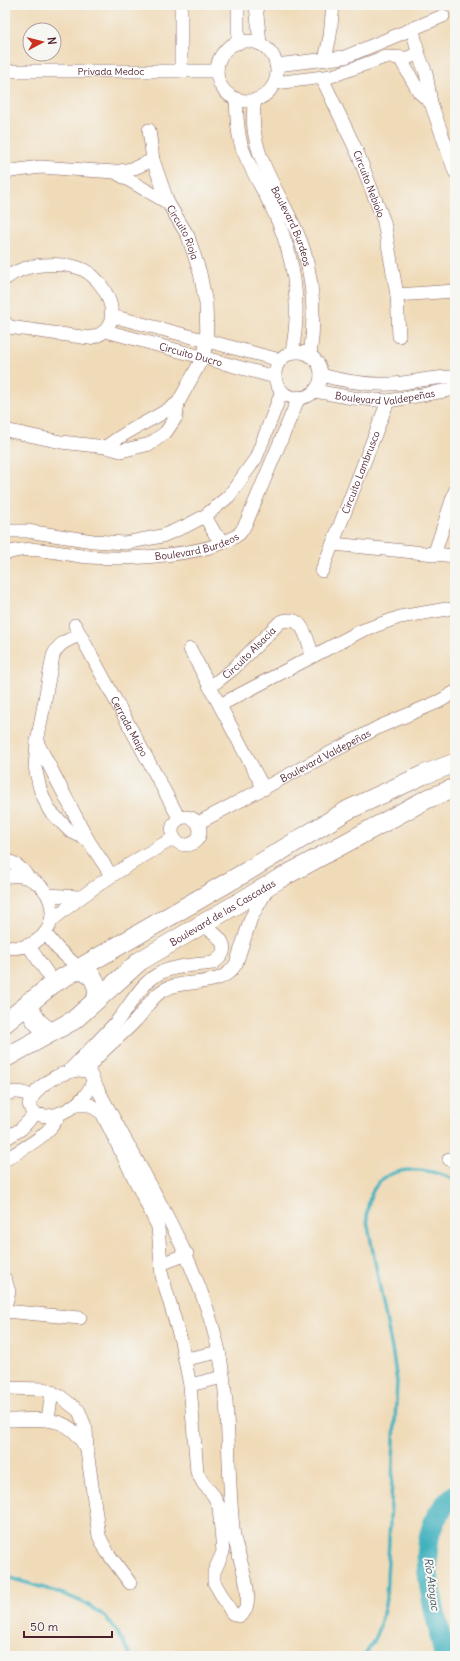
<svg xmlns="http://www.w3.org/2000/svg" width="460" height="1661" font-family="Delius,sans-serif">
<rect width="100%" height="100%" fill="#f6f6f2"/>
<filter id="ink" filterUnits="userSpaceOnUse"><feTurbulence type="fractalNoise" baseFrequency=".025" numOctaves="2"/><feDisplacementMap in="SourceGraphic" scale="8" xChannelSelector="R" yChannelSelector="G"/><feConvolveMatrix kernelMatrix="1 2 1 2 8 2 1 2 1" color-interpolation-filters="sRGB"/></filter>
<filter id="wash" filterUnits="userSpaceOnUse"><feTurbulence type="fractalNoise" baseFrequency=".012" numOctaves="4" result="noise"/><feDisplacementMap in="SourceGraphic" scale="16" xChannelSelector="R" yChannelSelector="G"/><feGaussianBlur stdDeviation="0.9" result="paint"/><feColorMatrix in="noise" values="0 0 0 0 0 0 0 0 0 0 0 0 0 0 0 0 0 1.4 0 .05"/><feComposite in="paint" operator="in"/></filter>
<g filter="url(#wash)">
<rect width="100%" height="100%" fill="#f0dbb9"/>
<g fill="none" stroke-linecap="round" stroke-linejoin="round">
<path stroke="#43b2bf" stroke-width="3.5" d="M5,1576C36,1587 81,1595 105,1617C116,1628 124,1642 131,1656
M364,1656C377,1638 382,1621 386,1599L397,1382L393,1354L367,1221C366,1165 414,1161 455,1180"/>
<path stroke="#43b2bf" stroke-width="21" d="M444,1656C436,1604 405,1535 455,1495"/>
</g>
</g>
<g filter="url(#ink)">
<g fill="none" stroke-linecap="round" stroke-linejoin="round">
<g stroke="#84615d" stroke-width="14">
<g id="minor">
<path d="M256,5L260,44"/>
<path d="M413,30L418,53L426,73L431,103L455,172"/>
<circle cx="247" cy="71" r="30"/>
<path d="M238,43V5"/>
<path d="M400,58L419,92L431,103"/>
<path d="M325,60L330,36L333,5"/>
<path d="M276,65L345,57L443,16"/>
<path id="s1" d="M5,71H217"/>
<path d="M181,71V5"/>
<path id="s2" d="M322,78L358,154L384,222L397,295L399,336"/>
<path d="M275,83L332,76L385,57L408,58L418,53"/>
<path d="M236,99C237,116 237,135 243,150C251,170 262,188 272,208C294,254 302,301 292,352"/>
<path id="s3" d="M255,100C244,157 289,200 304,251C314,285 315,321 310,356"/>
<path d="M149,130L153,160L168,203"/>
<path id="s4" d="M5,172L40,167L115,172L168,203L188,236L200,273L206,304L207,341L203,357L178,403L176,417L166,432L150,444L121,451L106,447L61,442L5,430"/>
<path d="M115,172L132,169L153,160"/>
<path d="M5,279C16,270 27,267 42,265C55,264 72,264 84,270C110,284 128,331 89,338L9,327L5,322"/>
<path d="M397,295L455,291"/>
<path d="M112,316L280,360"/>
<path id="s5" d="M106,331L275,377"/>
<circle cx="298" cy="375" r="23"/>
<path d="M321,375C343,381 368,385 391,384C412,383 433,376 455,377"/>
<path id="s6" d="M315,391L353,398L388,401L455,389"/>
<path d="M106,447C127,429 155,420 178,403"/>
<path d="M205,516L215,534L224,541"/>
<path d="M5,531H27L93,541L125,543L162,536L186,526L205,516L229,496L256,458L282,391"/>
<path d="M333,544L455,556"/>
<path id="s7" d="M5,554C30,543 63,555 90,557C125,560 211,556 239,534C242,531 245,525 247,521L299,397"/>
<path d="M434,555L455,491"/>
<path id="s8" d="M322,571L388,401"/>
<path id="s9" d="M75,625L179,818"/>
<path d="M80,635C68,640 58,643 53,656L37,742L35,767L40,789L49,810L70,831L88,840L111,875"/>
<path d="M190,649L264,789"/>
<path id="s10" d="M210,687L233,669L280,622C304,613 306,638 313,656"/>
<path d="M220,705L361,631L400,617L447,609"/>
<path d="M37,742L88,840"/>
<circle cx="186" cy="831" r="14"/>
<path id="s11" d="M198,823L379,727L440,701L455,692"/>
<path d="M5,860C16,863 22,868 28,877"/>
<path d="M5,877C51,867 71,928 29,945C21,948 13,949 5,946"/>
<path d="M48,895L79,897"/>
<path d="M51,921C91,887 129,864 174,838"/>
<path d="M45,933L58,949L79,968"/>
<path d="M28,945L54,983"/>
<path d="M78,1070L89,1071L93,1080C88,1102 54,1125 32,1112L29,1104C37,1084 58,1073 78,1070Z"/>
<path d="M87,1070C100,1050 120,1038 136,1020C145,1011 150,998 162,991C186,976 219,991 236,964L251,918L269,886"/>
<path d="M69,1071C85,1054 102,1038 118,1020C132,1003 141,982 162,972C178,965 197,965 213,963C236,948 217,933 201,925"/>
<path d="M5,1095C14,1090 24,1092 32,1097"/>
<path d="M75,1105H90L102,1113L158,1227L162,1276L181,1341L190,1385L197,1472L203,1483L214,1496L219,1507L223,1552L214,1572V1582L232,1613L239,1616C260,1606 236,1552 234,1536C226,1474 232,1409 218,1347C195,1249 138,1168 93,1080"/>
<path d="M5,1139L21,1129L35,1114"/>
<path d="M449,1159L455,1161"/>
<path d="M5,1160C26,1146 49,1137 60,1113"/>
<path d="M161,1264L187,1254"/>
<path d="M5,1279L9,1292L5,1306"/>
<path d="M5,1311L80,1318"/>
<path d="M186,1359L219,1352"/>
<path d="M190,1385L223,1377"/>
<path d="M5,1388L44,1389L61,1397L79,1411L86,1429L87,1450L99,1536L107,1552L130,1583"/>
<path d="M48,1419L52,1392"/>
<path d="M5,1420C37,1420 70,1412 86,1449"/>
</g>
</g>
<g stroke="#84615d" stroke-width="20">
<g id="secondary">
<path d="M79,968C93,973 99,984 97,998"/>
<path d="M30,1001C30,1016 38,1026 52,1032"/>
<path d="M5,1023L54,983L246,872L348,810L423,775L455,763"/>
<path id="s12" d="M5,1058L74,1020L140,961L279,879L427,799L455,788"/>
</g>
</g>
<use href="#minor" stroke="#fff" stroke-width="13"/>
<use href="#secondary" stroke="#fff" stroke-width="19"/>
</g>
</g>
<g text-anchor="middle" stroke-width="4" stroke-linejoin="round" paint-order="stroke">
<g font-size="10" fill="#4a1f2b" stroke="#f6f6f2">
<text dy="4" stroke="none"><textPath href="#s1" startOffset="106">Privada Medoc</textPath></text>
<text dy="4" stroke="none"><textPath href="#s2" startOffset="116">Circuito Nebiolo</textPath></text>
<text dy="4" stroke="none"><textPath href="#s3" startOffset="134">Boulevard Burdeos</textPath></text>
<text dy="4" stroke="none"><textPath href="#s4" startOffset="205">Circuito Rioja</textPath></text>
<text dy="4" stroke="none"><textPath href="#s5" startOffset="88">Circuito Ducro</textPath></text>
<text dy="4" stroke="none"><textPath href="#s6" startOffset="71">Boulevard Valdepeñas</textPath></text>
<text dy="4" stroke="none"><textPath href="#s8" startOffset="106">Circuito Lambrusco</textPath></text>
<text dy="4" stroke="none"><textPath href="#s7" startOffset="194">Boulevard Burdeos</textPath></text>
<text dy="4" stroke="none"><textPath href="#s10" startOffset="52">Circuito Alsacia</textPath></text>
<text dy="4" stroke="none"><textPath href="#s9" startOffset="115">Cerrada Maipo</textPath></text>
<text dy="4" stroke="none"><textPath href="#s11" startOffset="144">Boulevard Valdepeñas</textPath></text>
<text dy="4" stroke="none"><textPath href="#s12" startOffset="263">Boulevard de las Cascadas</textPath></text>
</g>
<g font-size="11" font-style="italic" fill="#475a66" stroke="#f6f6f2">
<text transform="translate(432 1584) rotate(82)" y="4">Río Atoyac</text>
</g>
</g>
<rect width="460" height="1661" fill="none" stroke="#f6f6f2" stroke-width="20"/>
<g transform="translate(42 42) rotate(83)"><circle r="19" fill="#f6f6f2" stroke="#b1a0a2"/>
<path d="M0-3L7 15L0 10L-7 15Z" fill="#c8321e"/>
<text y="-6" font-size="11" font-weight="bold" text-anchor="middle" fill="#4a1f2b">N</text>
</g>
<path d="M24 1631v6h88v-6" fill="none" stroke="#4a1f2b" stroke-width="2"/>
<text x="30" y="1631" font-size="12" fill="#4a1f2b" stroke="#f6f6f2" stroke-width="3" paint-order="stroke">50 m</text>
</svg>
